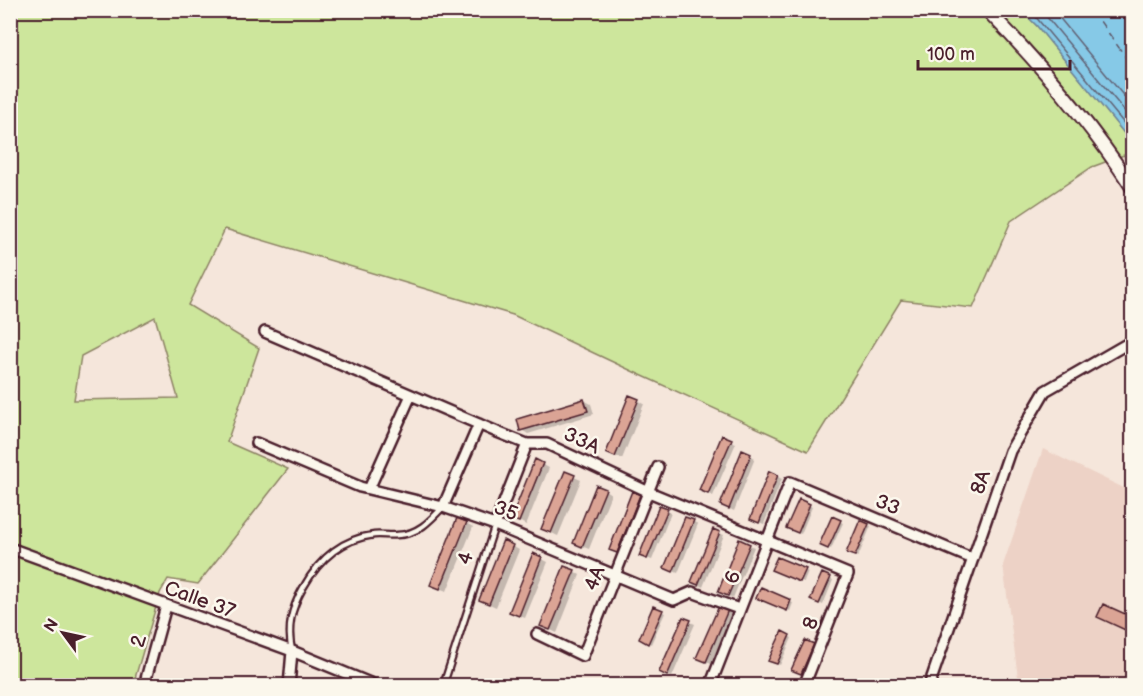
<svg xmlns="http://www.w3.org/2000/svg" width="1143" height="696" font-family="'Balsamiq Sans',sans-serif">
<rect width="100%" height="100%" fill="#f5e6db"/>
<filter id="ink" filterUnits="userSpaceOnUse"><feTurbulence type="fractalNoise" baseFrequency=".0167" numOctaves="2"/><feDisplacementMap in="SourceGraphic" scale="12" xChannelSelector="R" yChannelSelector="G"/><feConvolveMatrix kernelMatrix="1 2 1 2 8 2 1 2 1" color-interpolation-filters="sRGB"/></filter>
<g filter="url(#ink)">
<path fill="#edd2c6" d="M1043,449L1132,492V685H1019L1003,565Z"/>
<path fill="#cde69c" stroke="#8c8264" stroke-width="1.5" fill-rule="evenodd" d="M10,11H1022L1037,26L1132,143V168L1124,155L1092,167L1011,221L973,308L901,300L808,451L634,372L513,315L225,229L188,305L259,348L227,442L288,469L198,584L168,579L160,593L133,685H11ZM155,317L178,398L74,400L81,356Z"/>
<path fill="#86c9e7" stroke="#6e859c" stroke-width="1.5" d="M1022,11H1132V143L1037,26Z"/>
<path fill="#0003" d="M584,400L591,404L594,414L528,434L522,430Z
M638,400L644,404L622,459L614,456Z
M731,441L736,443L713,496L705,492Z
M750,455L755,458L734,511L726,507Z
M536,461L549,468L526,525L513,518Z
M770,473L782,479L764,524L756,521Z
M574,477L581,480L558,536L543,529Z
M605,490L611,494L589,549L581,546Z
M633,493L644,499L622,554L615,552Z
M800,501L812,507L801,534L788,528Z
M667,511L671,513L652,560L646,558Z
M686,518L698,524L678,573L670,570Z
M832,518L843,523L831,549L821,544Z
M861,522L871,526L858,557L848,552Z
M466,523L473,527L447,591L438,588Z
M719,533L724,535L703,587L697,584Z
M749,545L754,547L733,598L724,594Z
M512,546L519,550L496,607L487,603Z
M534,555L548,562L525,618L518,615Z
M778,559L808,572L804,582L776,571Z
M574,571L580,575L557,633L542,626Z
M822,575L833,580L823,605L812,600Z
M762,589L793,603L790,611L761,599Z
M654,608L665,613L651,644L641,639Z
M720,608L732,614L711,664L703,660Z
M683,619L695,624L672,677L665,674Z
M782,633L792,638L780,665L770,660Z
M806,642L816,647L804,675L793,670Z"/>
<g fill="none" stroke-linecap="round" stroke-linejoin="round">
<path stroke="#626376" stroke-width="1.5" d="M1030,10L1132,133
M1041,10L1132,120
M1053,10L1132,106"/>
<path stroke="#5c5263" stroke-width="1.5" stroke-dasharray="8 6" stroke-linecap="butt" d="M1092,10L1132,66"/>
</g>
<path fill="#dba495" stroke="#4a1f2b" stroke-width="1.5" d="M629,395L639,399L615,457L606,453Z
M584,399L588,411L520,431L517,419Z
M722,435L732,439L708,494L699,490Z
M742,450L751,454L729,509L720,505Z
M535,459L543,463L519,522L511,519Z
M565,471L575,475L551,533L541,529Z
M769,471L778,475L759,523L750,519Z
M596,485L606,489L582,547L573,543Z
M632,491L640,495L617,553L609,550Z
M799,499L810,504L798,533L786,528Z
M659,506L668,509L647,559L639,556Z
M832,516L841,520L828,549L819,545Z
M685,517L694,520L673,572L664,568Z
M457,518L467,522L440,589L430,585Z
M860,520L869,524L855,556L846,553Z
M713,529L720,532L698,585L691,582Z
M739,539L750,544L728,596L718,592Z
M503,540L513,545L489,604L479,600Z
M533,553L542,557L519,616L509,612Z
M777,557L806,569L800,582L771,570Z
M564,566L575,570L550,630L540,626Z
M822,573L831,577L819,604L810,600Z
M761,587L791,600L787,611L756,598Z
M1103,604L1132,617V633L1097,617Z
M653,606L663,610L648,644L639,639Z
M719,606L728,610L706,662L696,658Z
M683,617L691,620L667,676L659,672Z
M782,631L790,635L777,664L768,661Z
M805,640L814,644L801,674L791,670Z"/>
<g fill="none" stroke-linecap="round" stroke-linejoin="round">
<g stroke="#4a1f2b" stroke-width="9">
<path id="service" d="M292,651C287,628 291,609 303,588C318,561 341,539 374,535C381,534 389,536 397,535C417,535 430,521 443,507
M443,686L495,525"/>
</g>
<g stroke="#4a1f2b" stroke-width="14">
<path id="minor" d="M265,332L497,432L527,444H547L649,492L848,574L804,686
M256,443L360,487L443,507L495,525L674,600L692,592L739,609
M369,489L411,395
M443,507L479,424
M495,525L527,444
M10,548L292,651L377,686
M537,634L583,656L658,467
M144,686L166,606
M289,686L292,651
M710,686L790,482L973,559
M929,686L1010,451L1045,391L1132,341"/>
</g>
<g stroke="#4a1f2b" stroke-width="16">
<path id="tertiary" d="M987,10C1041,65 1090,123 1132,187"/>
</g>
<use href="#service" stroke="#fbf7ec" stroke-width="4.5"/>
<use href="#minor" stroke="#fbf7ec" stroke-width="9"/>
<use href="#tertiary" stroke="#fbf7ec" stroke-width="12"/>
</g>
</g>
<g text-anchor="middle" stroke-width="5" stroke-linejoin="round" paint-order="stroke">
<g font-size="20" fill="#4a1f2b" stroke="#fbf7ec">
<text transform="translate(582 440) rotate(25)" y="7">33A</text>
<text transform="translate(980 482) rotate(-71)" y="7">8A</text>
<text transform="translate(888 504) rotate(23)" y="7">33</text>
<text transform="translate(506 510) rotate(21)" y="7">35</text>
<text transform="translate(465 558) rotate(-72)" y="7">4</text>
<text transform="translate(732 577) rotate(-68)" y="7">6</text>
<text transform="translate(594 578) rotate(-68)" y="7">4A</text>
<text transform="translate(200 599) rotate(20)" y="7">Calle 37</text>
<text transform="translate(810 623) rotate(-69)" y="7">8</text>
<text transform="translate(138 641) rotate(-74)" y="7">2</text>
</g>
</g>
<rect width="1143" height="696" fill="none" stroke="#fbf7ec" stroke-width="36"/>
<rect x="18" y="18" width="1107" height="660" fill="none" stroke="#4a1f2b" stroke-width="2" filter="url(#ink)"/>
<g transform="translate(63 633) rotate(303)" stroke="#fbf7ec" stroke-width="4.5" paint-order="stroke">
<path d="M0-4.5L10 22L0 15L-10 22Z" fill="#4a1f2b"/>
<text y="-9" font-size="16" font-weight="bold" text-anchor="middle" fill="#4a1f2b">N</text>
</g>
<path d="M918 60v9h152v-9" fill="none" stroke="#4a1f2b" stroke-width="3"/>
<text x="927" y="60" font-size="18" fill="#4a1f2b" stroke="#fbf7ec" stroke-width="4.5" paint-order="stroke">100 m</text>
</svg>
